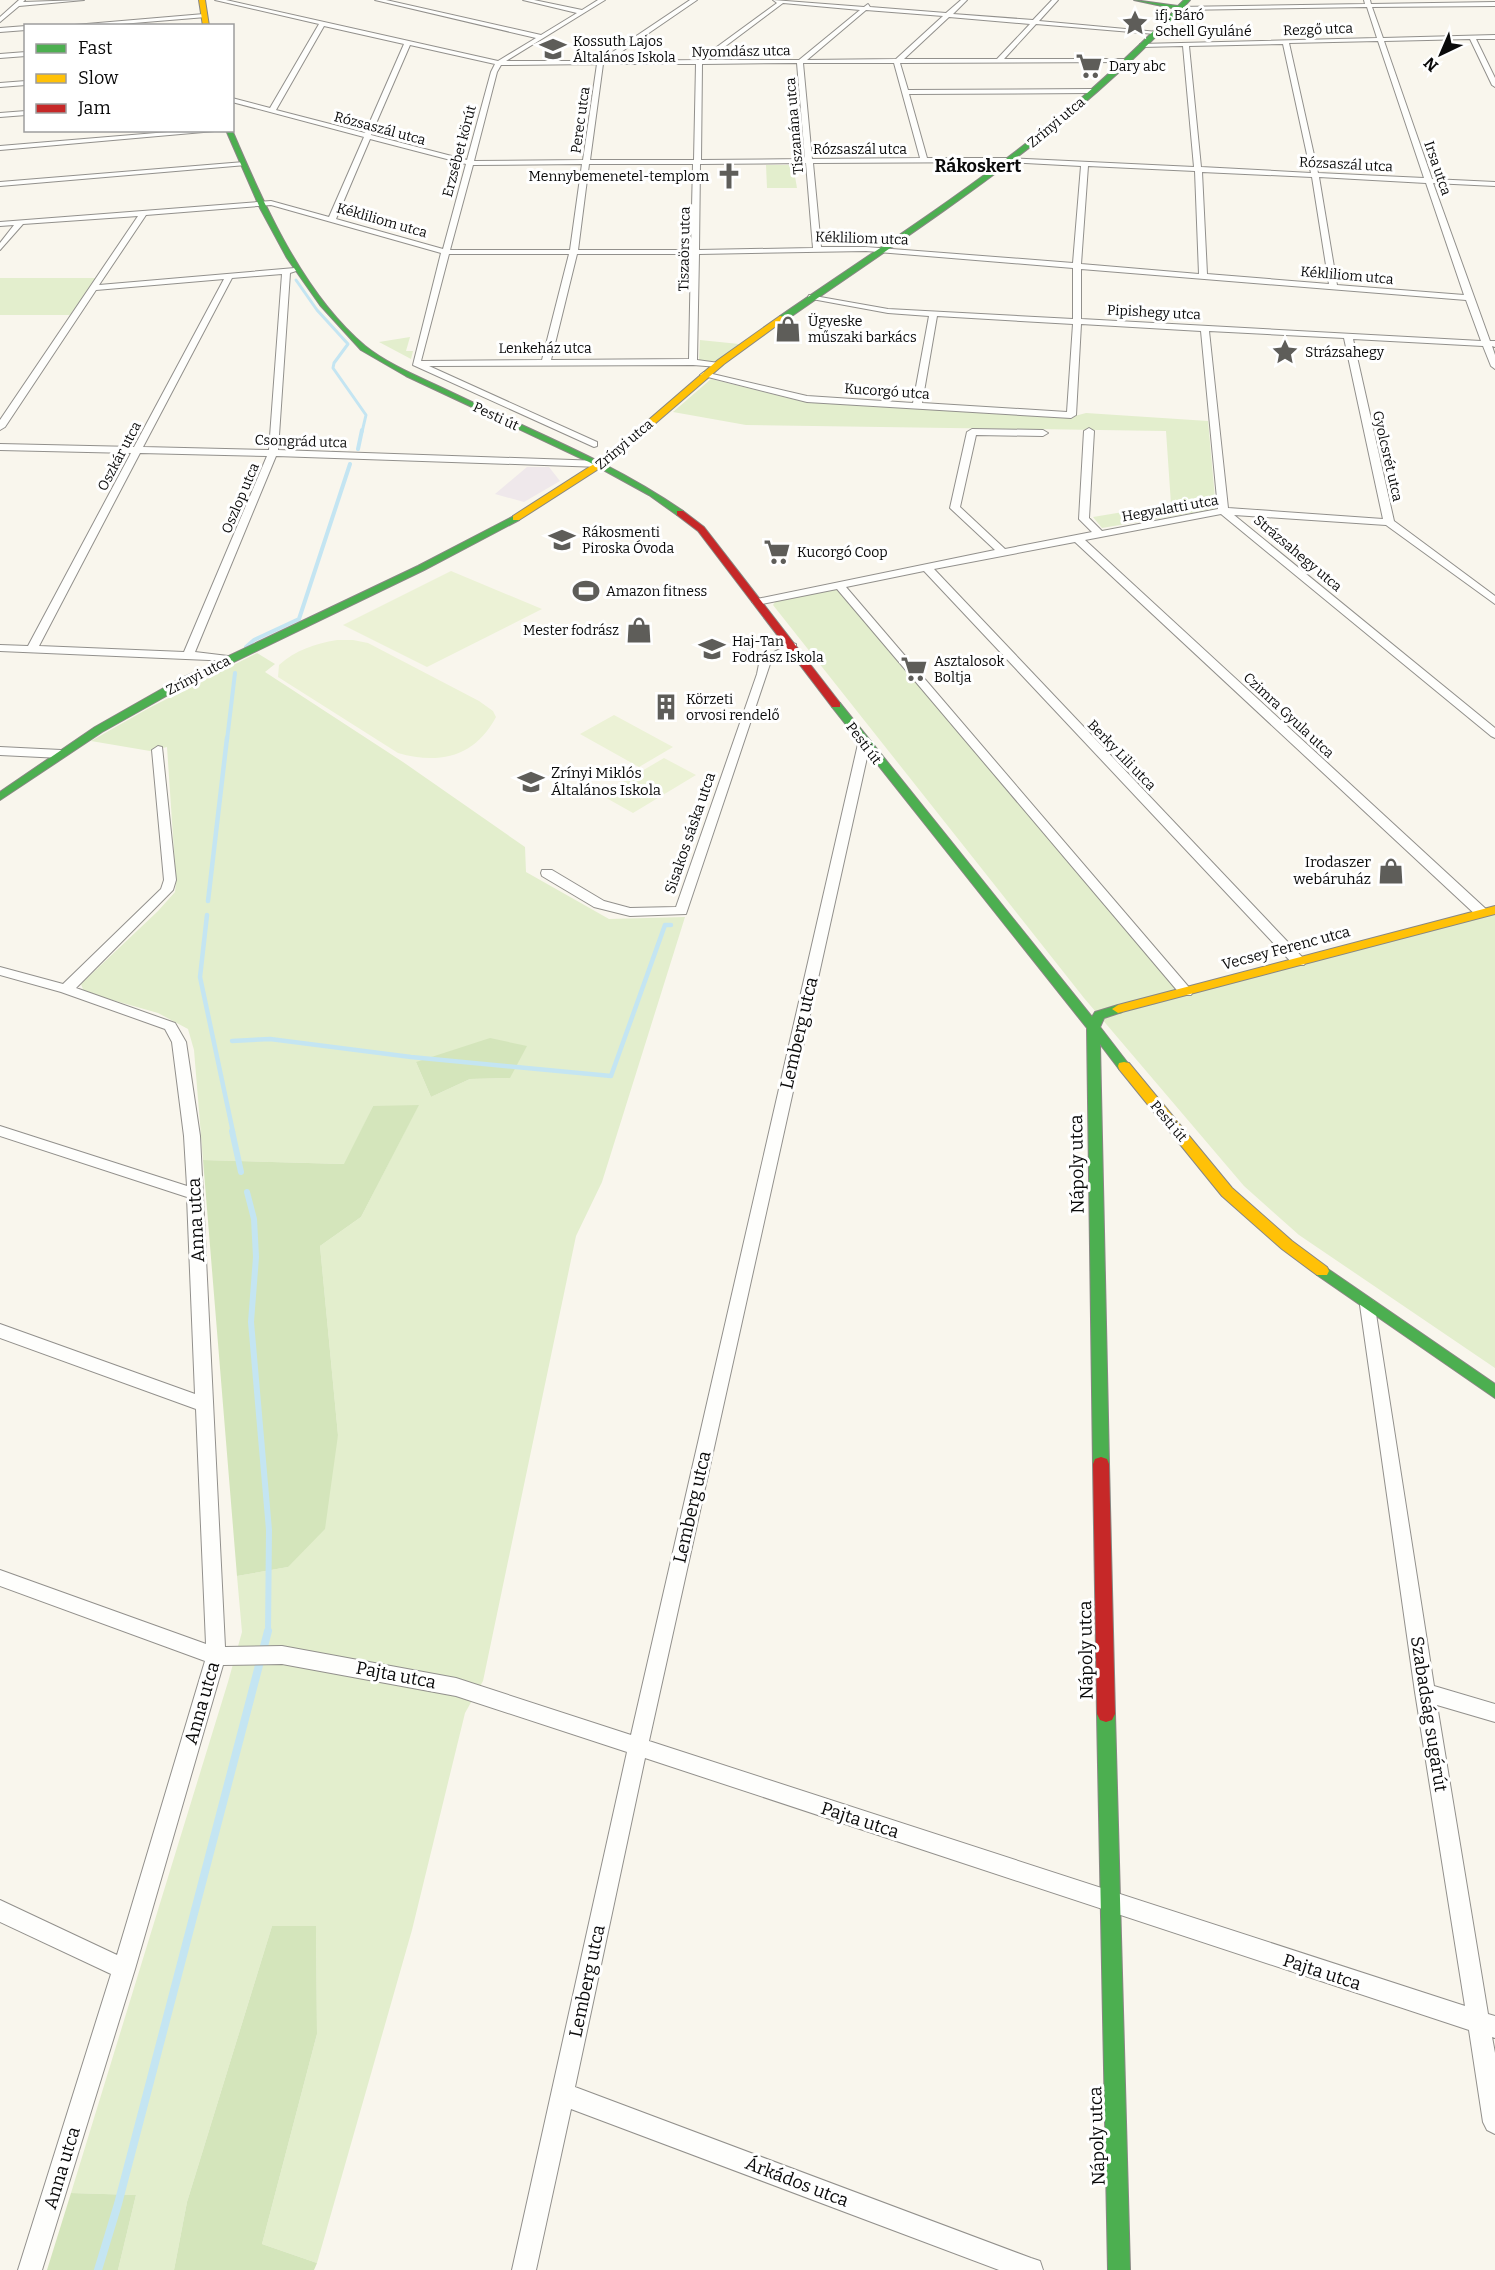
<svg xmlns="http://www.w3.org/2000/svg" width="1495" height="2270" font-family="Bitter,serif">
<rect width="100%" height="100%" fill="#f9f6ed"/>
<path fill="#efe8eb" d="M527,467H549L560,481L524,502L495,494Z"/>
<path fill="#e3eecd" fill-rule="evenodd" d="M766,165H793L797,188H767Z
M0,278H96L70,315H0Z
M410,337L406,351H413L411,359L379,342Z
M700,340L739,344L715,363L699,360Z
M711,379L804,402L1071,417L1086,413L1208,421L1216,509L1102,528L1093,517L1171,504L1166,431L746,425L673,412Z
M838,584L1186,992L1495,910V1368L1299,1235L1244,1186L1084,998L773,605L779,596Z
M257,653L275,664L265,672L403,762L525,847L526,872L609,919L685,917L602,1182L576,1236L483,1681L465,1713L412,1930L317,2263L262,2244L317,2034L316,1926H272L187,2202L174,2270H118L136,2195L71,2193L228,1682L242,1632L237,1576L288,1567L338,1435L320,1246L361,1217L418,1106H373L345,1164L203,1160L194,1050L188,1029L158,1013L84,992L81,984L158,911L175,892L176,881L167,747L150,751L91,741L149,708ZM416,1062L510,1078L470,1079L431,1097Z"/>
<path fill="#d4e5bb" d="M490,1038L527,1046L510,1078L470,1079L431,1097L416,1062Z
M419,1105L361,1217L320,1246L338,1435L325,1529L288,1567L237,1576L203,1160L344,1164L373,1106Z
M272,1926H316L317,2034L262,2244L317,2263L314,2270H174L187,2202Z
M71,2193L136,2195L118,2270H47Z"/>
<path fill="#ecf2d6" d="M451,571L542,609L427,667L343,625Z
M337,640H353L368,643L479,701L493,711L496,717C475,757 439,765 398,753L278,677L279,665C296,650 314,644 337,640Z
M614,715L673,747L639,767L580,734Z
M664,758L696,775L633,813L601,795Z"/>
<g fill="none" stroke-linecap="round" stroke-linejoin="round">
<path stroke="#c4e5f2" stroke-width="3" d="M296,280L317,310L348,344L334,363L333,368L366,415L362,432"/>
<path stroke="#c4e5f2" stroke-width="4" d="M358,449L362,430
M246,647L254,640L299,619L350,464
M227,740L235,673"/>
<path stroke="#c4e5f2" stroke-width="4.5" d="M208,901L227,738
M207,915L200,977L233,1132
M232,1041L270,1039L411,1057L611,1076L665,925H671"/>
<path stroke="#c4e5f2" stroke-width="6" d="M232,1131L241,1172
M247,1192L254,1219L256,1257L251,1322L269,1530L268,1633"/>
<path stroke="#c4e5f2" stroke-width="8" d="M98,2270L118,2204L268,1631"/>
<g stroke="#92908c" stroke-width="2">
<path id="street" d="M19,0H25L23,2L84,0L19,6L0,22V17Z
M215,0H226L498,61L536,38L375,0H386L541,35L577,13L523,0H534L582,10L598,0H605L506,61H599L690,0H697L608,61L699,60L777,3L773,0L864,7L868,4L870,7L946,13L961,0H967L953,14L1033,20L1052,0H1058L1039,21L1158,32L1155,34L1036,24L1004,59H1128L1126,62L900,63L908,90L1092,89L1095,91L1092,93L909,94L927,158H1008L1194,167L1183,46L1142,47L1140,44L1377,38L1367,7L1180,10L1178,7L1365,4L1364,0H1370L1371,4L1495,2V6L1372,7L1383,38L1495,35V39H1476L1495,78V87L1492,85L1470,39L1384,41L1432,179L1495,182V186L1433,183L1490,341H1495V347L1492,346L1495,355V369L1491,366L1483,346L1353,339L1394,521L1495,596V604L1386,525L1234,515L1495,728V738L1491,736L1221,514L1085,540L1487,910L1489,913L1487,916H1477L1075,542L934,569L1304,959L1306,962L1304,965H1294L924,571L846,587L1193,992L1191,995H1181L837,589L757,605L752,602L757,599L995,550L950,508L967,432L972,429L1043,430L1048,433L1043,436L976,435L960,507L1005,549L1092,532L1079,519L1084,431L1089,428L1094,431L1089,518L1102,531L1218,509L1201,331L1081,324L1076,415L1071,418L807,402L700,375L704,372L807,396L913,403L929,316L888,313L812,299L808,297L809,295L888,309L1073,319V268L866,251L699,254L697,360L719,363V367L693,365L429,366L597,442V446L594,447L413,365L441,253L271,205L146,215L99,285L295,268L299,270L290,273L278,450L601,461L606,464L601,467L276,456L195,652L228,656L232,657V661L0,651V645L28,646L131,453L0,450V444L134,447L224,279L96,290L5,427L0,430V420L138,216L23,224L0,250V243L14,225L0,226V222L271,201L329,217L364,137L232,102V98L270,108L319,24ZM783,3L860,10L799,60H707ZM866,10L943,16L896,59L807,60ZM949,17L1030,24L997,59H904ZM324,26L404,44L365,133L276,110ZM1378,41L1424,178L1318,173L1289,43ZM1283,44L1311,173L1201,167L1189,46ZM410,45L495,64L491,72L467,160L371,135ZM797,63L805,159L701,160L702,64ZM803,63H894L920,158L812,159ZM597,64L583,160L474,161L497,72L501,65ZM603,64H696L694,160H590ZM370,139L466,164L443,249L336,219ZM1008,162L1081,166L1073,263L866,247H821L813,163ZM806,163L813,248L699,250L700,164ZM582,164L570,250H450L473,165ZM589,164H693L691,250H578ZM1088,166L1195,171L1199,274L1081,264ZM1202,172L1312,177L1329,284L1207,274ZM1319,177L1426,183L1464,295L1337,285ZM449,254H569L542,360L421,361ZM577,254H691L689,359L551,360ZM1081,269L1466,300L1481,341L1081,319ZM282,274L269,450L143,447L232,278ZM937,316L1073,324L1067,412L922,403ZM1209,331L1344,338L1383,519L1228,508ZM140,453L267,456L184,652L39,646Z
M204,14L206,17L97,26H63Z
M26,26V30L0,32V28Z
M26,52V56L0,58V54Z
M26,81V85L0,87V83Z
M26,111V115L0,117V113Z
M192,130H226L0,150V146Z
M244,162L246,165L0,186V182Z
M792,643L796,644V648L771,661L686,914L630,916L594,907L542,876L541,873L542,870H552L604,901L630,908L676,907L757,674L760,659Z
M864,740L870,744L649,1741L1465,2006L1415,1692L1360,1305L1362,1301L1368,1299L1374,1301L1434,1686L1495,1704V1722L1437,1705L1488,2014L1495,2016V2038L1492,2037L1495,2053V2134L1487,2130L1483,2122L1469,2030L645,1758L575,2087L1031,2258L1040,2261L1043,2270H999L571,2109L536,2270H512L627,1752L456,1696L282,1664L223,1665L135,1969L42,2270H18L111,1974L0,1922V1900L117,1955L205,1661L0,1586V1570L206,1644L196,1409L0,1338V1324L195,1394L187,1197L0,1136V1126L187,1186L184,1136L172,1042L165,1029L61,992L0,975V967L63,984L161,889L164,880L152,750L158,746L162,747L176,880L173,890L76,988L175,1023L186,1042L200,1136L225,1647L282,1646L456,1678L631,1735L858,744Z
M0,747L61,750L67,754L61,758L0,755Z"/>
</g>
<g stroke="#888783" stroke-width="2">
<path id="fast" d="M1134,0L1178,6L1184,0H1190C1076,129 926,222 786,320H780V316C870,254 963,195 1048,126C1093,90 1135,50 1176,9Z
M226,130H232C263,203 303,294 365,346C391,367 427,380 457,395C534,432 612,462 683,511V515H677L649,495L589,462L406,376L361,350L320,305L287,258L260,208Z
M516,515L519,516V520L424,570L184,686L102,732L0,800V792L95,727L176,681L418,566Z
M836,702L840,703L1092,1017L1095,1012L1118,1005L1124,1009L1122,1012L1104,1018L1100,1027L1130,1066L1129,1069H1119L1100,1044L1109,1464L1107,1469L1101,1471L1095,1469L1093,1464L1087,1028L832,707V703Z
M1322,1265L1495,1384V1398L1317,1275L1315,1271L1317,1267Z
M1106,1706L1112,1708L1115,1714L1130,2270H1108L1097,1714L1100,1708Z"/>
</g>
<g stroke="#888783" stroke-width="2">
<path id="slow" d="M199,0H205L209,26H203Z
M780,316L787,318L724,364L614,459L519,520H513V516L608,455L718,360Z
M1495,906V914L1118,1013L1112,1009L1118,1005Z
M1124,1062L1129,1063L1232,1188L1292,1241L1327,1267L1329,1271L1327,1275H1317L1282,1249L1222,1196L1119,1069L1118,1066L1119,1063Z"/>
</g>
<g stroke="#888783" stroke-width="2">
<path id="jam" d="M677,511H683L704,527L840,703V707H832L698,531L677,515Z
M1101,1457L1107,1459L1109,1464L1115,1714L1112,1720L1106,1722L1100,1720L1097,1714L1093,1464L1095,1459Z"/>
</g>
<use href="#street" fill="#fefefc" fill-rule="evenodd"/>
<use href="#fast" fill="#4caf50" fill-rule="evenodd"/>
<use href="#slow" fill="#ffc107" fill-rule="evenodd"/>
<use href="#jam" fill="#c62828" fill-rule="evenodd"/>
</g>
<defs>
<g id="sight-bare" transform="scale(2.07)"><path d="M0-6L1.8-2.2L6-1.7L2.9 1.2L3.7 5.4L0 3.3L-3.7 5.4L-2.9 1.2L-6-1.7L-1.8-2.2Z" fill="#5e5d59" stroke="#fff" stroke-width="2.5" paint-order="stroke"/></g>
<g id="school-bare" transform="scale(2.07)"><path d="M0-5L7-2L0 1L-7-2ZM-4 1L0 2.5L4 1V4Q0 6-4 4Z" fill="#5e5d59" stroke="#fff" stroke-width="2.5" paint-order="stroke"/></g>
<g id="supermarket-bare" transform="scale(2.07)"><path d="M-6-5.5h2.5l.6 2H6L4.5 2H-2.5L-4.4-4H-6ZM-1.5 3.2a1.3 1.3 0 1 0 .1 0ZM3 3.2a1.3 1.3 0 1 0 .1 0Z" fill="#5e5d59" stroke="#fff" stroke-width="2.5" paint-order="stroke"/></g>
<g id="church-bare" transform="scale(2.07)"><path d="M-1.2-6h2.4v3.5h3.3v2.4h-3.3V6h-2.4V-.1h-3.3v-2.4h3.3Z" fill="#5e5d59" stroke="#fff" stroke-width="2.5" paint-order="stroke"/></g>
<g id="shop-bare" transform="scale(2.07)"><path d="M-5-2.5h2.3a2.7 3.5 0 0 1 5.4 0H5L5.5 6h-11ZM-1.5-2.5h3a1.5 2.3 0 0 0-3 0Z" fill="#5e5d59" stroke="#fff" stroke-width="2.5" paint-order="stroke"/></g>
<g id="stadium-bare" transform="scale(2.07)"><path d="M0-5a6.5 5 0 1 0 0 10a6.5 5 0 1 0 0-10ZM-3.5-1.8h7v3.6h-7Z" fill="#5e5d59" stroke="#fff" stroke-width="2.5" paint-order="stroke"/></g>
<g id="building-bare" transform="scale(2.07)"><path d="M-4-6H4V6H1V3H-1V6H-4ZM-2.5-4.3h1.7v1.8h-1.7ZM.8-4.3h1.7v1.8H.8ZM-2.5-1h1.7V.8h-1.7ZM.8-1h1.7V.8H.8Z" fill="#5e5d59" stroke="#fff" stroke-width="2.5" paint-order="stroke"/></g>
</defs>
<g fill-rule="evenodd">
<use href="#sight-bare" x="1135" y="23"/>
<use href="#school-bare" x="553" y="49"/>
<use href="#supermarket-bare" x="1089" y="66"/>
<use href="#church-bare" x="729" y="176"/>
<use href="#shop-bare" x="788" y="329"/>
<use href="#sight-bare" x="1285" y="352"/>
<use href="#school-bare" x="562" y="540"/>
<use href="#supermarket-bare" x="777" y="552"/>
<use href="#stadium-bare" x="586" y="591"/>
<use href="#shop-bare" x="639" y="630"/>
<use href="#school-bare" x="712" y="649"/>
<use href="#supermarket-bare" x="914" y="669"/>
<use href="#building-bare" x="666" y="707"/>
<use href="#school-bare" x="531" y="782"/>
<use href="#shop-bare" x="1391" y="871"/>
</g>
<g text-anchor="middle" stroke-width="6" stroke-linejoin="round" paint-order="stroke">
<g font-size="14" fill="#0a0a0a" stroke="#fff" text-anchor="start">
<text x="1155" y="20">ifj. Báró<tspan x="1155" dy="16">Schell Gyuláné</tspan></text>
<text x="573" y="46">Kossuth Lajos<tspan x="573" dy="16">Általános Iskola</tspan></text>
<text x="1109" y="71">Dary abc</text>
<text x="709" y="181" text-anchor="end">Mennybemenetel-templom</text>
<text x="808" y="326">Ügyeske<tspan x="808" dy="16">műszaki barkács</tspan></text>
<text x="1305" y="357">Strázsahegy</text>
<text x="582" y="537">Rákosmenti<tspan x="582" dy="16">Piroska Óvoda</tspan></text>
<text x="797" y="557">Kucorgó Coop</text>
<text x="606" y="596">Amazon fitness</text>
<text x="619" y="635" text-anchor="end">Mester fodrász</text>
<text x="732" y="646">Haj-Tan<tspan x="732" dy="16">Fodrász Iskola</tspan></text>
<text x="934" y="666">Asztalosok<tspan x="934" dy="16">Boltja</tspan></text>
<text x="686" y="704">Körzeti<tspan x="686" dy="16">orvosi rendelő</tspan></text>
</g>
<g font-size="14" fill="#0a0a0a" stroke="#fff">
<text transform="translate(1318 29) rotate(-2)" y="5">Rezgő utca</text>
<text transform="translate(741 51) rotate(-1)" y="5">Nyomdász utca</text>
<text transform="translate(580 120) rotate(-82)" y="5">Perec utca</text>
<text transform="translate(1056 122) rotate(-40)" y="5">Zrínyi utca</text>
<text transform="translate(794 126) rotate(-95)" y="5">Tiszanána utca</text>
<text transform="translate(380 128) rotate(15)" y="5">Rózsaszál utca</text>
<text x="860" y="154">Rózsaszál utca</text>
<text transform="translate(459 151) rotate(-75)" y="5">Erzsébet körút</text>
<text transform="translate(1346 164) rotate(3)" y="5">Rózsaszál utca</text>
<text transform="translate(1438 168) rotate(71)" y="5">Irsa utca</text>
<text transform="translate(382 220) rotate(16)" y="5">Kékliliom utca</text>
<text transform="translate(862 238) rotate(2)" y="5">Kékliliom utca</text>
<text transform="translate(684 249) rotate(-89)" y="5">Tiszaörs utca</text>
<text transform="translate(1347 275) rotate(5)" y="5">Kékliliom utca</text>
<text transform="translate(1154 312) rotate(3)" y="5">Pipishegy utca</text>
<text x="545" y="353">Lenkeház utca</text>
<text transform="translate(887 391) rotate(4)" y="5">Kucorgó utca</text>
<text transform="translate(496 416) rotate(25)" y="5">Pesti út</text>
<text transform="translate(301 441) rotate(2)" y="5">Csongrád utca</text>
<text transform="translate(624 444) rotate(-40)" y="5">Zrínyi utca</text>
<text transform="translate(119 456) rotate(-62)" y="5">Oszkár utca</text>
<text transform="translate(1388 456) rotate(77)" y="5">Gyolcsrét utca</text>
<text transform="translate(240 498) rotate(-67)" y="5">Oszlop utca</text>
<text transform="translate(1170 508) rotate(-10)" y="5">Hegyalatti utca</text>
<text transform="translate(1298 553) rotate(40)" y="5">Strázsahegy utca</text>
<text transform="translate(198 675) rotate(-27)" y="5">Zrínyi utca</text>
<text transform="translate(1289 715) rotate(43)" y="5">Czimra Gyula utca</text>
<text transform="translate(864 743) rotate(53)" y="5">Pesti út</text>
<text transform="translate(1122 755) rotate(46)" y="5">Berky Lili utca</text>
<text transform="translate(1169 1121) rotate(50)" y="5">Pesti út</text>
</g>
<g font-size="15" fill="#0a0a0a" stroke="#fff" text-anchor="start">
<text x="551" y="778">Zrínyi Miklós<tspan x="551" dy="17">Általános Iskola</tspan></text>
<text x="1371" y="867" text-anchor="end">Irodaszer<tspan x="1371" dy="17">webáruház</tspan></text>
</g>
<g font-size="15" fill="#0a0a0a" stroke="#fff">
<text transform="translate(690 833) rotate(-71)" y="5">Sisakos sáska utca</text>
<text transform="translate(1286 948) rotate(-15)" y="5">Vecsey Ferenc utca</text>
</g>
<g font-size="18" font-weight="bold" fill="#0a0a0a" stroke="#fff">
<text x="978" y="172">Rákoskert</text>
</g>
<g font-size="18" fill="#0a0a0a" stroke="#fff">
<text transform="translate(799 1033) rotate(-77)" y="6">Lemberg utca</text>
<text transform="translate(1077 1164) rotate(-91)" y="6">Nápoly utca</text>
<text transform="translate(196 1220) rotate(-93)" y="6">Anna utca</text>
<text transform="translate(692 1507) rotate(-77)" y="6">Lemberg utca</text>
<text transform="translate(1086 1650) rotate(-91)" y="6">Nápoly utca</text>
<text transform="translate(396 1675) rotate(11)" y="6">Pajta utca</text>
<text transform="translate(202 1703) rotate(-74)" y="6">Anna utca</text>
<text transform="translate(1429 1714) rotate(81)" y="6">Szabadság sugárút</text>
<text transform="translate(860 1820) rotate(18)" y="6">Pajta utca</text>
<text transform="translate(1322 1972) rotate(18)" y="6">Pajta utca</text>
<text transform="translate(587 1981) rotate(-78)" y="6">Lemberg utca</text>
<text transform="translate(1097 2136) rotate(-92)" y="6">Nápoly utca</text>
<text transform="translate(62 2168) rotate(-73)" y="6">Anna utca</text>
<text transform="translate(797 2182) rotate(21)" y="6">Árkádos utca</text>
</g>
</g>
<rect x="24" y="24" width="210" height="108" fill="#ffffff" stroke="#9d9d9d" stroke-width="1.5"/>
<rect x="36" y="44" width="30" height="9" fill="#4caf50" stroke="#9d9d9d" stroke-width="1.5"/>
<text x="78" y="54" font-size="18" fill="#0a0a0a">Fast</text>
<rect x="36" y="74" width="30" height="9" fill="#ffc107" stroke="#9d9d9d" stroke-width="1.5"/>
<text x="78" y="84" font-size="18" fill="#0a0a0a">Slow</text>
<rect x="36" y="104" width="30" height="9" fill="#c62828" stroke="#9d9d9d" stroke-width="1.5"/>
<text x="78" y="114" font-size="18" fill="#0a0a0a">Jam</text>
<g transform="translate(1441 54) rotate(224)" stroke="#ffffff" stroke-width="4.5" paint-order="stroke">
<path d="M0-4.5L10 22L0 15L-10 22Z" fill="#0a0a0a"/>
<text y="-9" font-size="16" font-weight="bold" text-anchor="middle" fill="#0a0a0a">N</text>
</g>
</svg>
